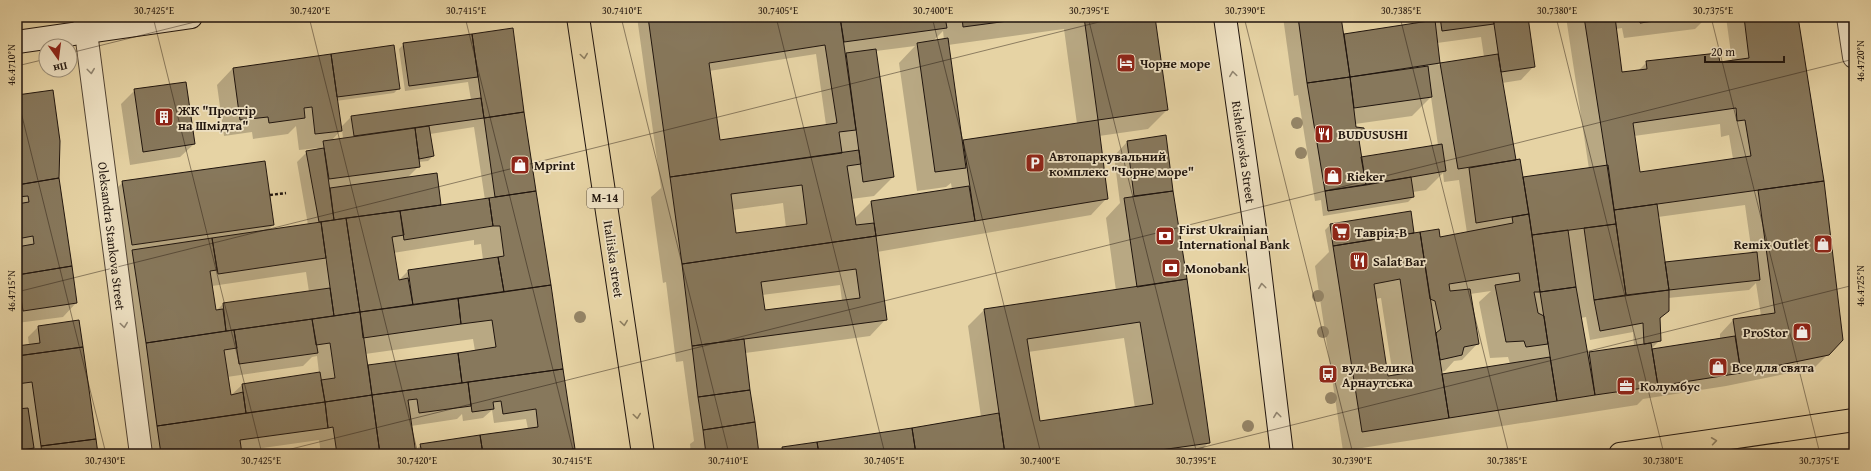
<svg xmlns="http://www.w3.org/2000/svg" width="1871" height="471" font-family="'Gentium Book Plus',serif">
<rect width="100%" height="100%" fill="#e6d3a4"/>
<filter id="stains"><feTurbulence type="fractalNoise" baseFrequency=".005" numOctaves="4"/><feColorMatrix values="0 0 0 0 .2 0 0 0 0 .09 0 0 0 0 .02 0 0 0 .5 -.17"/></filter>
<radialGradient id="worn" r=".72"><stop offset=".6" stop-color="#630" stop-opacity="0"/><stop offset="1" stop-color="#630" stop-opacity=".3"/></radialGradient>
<path fill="#0003" fill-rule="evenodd" d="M637,17H1154L1167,110L1148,129L1099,136L1107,198L1091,215L877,252L886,319L870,336L745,353L758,454H691L690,444L694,441L683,361L676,362L666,282L663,283L651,197L661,188ZM1064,29L1077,124L962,143L948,45ZM943,31L944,40L932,42ZM915,46L899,63L917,191L946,187L951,183L952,190L871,202L854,219L851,199L874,196L893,177L876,51ZM816,54L826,125L720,141L709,71ZM783,203L786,228L735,235L732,210ZM840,285L842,301L764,311L762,295Z
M1283,17H1340L1343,35L1426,22L1425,17H1527L1534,66L1521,80L1502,83L1515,160L1522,178L1589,169L1566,17H1707L1695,29L1624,38L1622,28L1616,29L1621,73L1638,71L1647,62L1719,63L1732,61L1726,17H1797L1828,354L1814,368L1726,386L1643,399L1637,405L1343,451L1315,266L1329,252L1325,230L1330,225L1439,238L1467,233L1459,180L1444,182L1443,173L1426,190L1413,192V197L1408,202L1323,216L1321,200L1315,201L1298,95L1294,96ZM1481,37L1484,57L1438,65L1439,63L1437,43ZM1431,97L1438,145L1361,158L1358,143L1364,137L1355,128V124L1412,116ZM1720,124L1721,137L1729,135L1733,159L1639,173L1634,136ZM1745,205L1752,254L1665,265L1658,217ZM1756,283L1761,316L1733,320L1720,334V339L1650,350L1660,340L1659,320L1668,310V298L1749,290ZM1491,291L1479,302L1490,358L1508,357L1510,364L1441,375V372L1445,371L1454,361L1462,360L1478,343L1470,294ZM1381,298L1393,376L1387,377L1375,299ZM1586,317L1590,340L1633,332L1634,347L1588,354L1581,318Z
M512,30L574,454H321L319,440L241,451V454H146L107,198L123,182L273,225L267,231L308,225L297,162L307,152L314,151L318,148L299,150L296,126L288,134L253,139L252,132L224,136L217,85L233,68L399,88L394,93L336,101L340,128L351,117L471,100L468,82L405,91L399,49L404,44ZM474,127L485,200L440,206L436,174L407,178L419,166L418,162L428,161L433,156L430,134ZM342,129L343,139L331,141ZM322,238L328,263H326ZM474,240V245L481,244L483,260L408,271L398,281L393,253ZM306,272L309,292L223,304L215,312L212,286ZM408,281H410L414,309L412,310ZM473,339L475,351L367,368L365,354ZM317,356L319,373L242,385L230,396L227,377L303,366L312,357ZM492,410L494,423L526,419L528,429L421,445L414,451L411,426L457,419L462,414L463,421L483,418Z
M135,90L194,144L180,157L130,165L121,104Z
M17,96L58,179L76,303L63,317L17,323Z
M1127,142L1172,191L1209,442L1198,454H776L782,448L981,417L968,326L984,310L1116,291L1106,218L1120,203L1114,156ZM1124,338L1135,408L1039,422L1028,352Z
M79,322L97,454H17V410H21L19,395H17V347L29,345L28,337L38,327Z"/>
<path fill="#87785c" stroke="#20150e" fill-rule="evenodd" d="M648,17H840L856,130L839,132L842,153L670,177ZM825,45L837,123L720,140L709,63Z
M840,17H945L947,28L844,42Z
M962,17H1038L963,27Z
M1084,17H1155L1168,110L1098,120Z
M1298,17H1341L1350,77L1307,83Z
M1440,17H1493L1494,24L1442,31Z
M1493,17H1528L1535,67L1501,72Z
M1584,17H1615L1622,72L1647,69L1646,61L1718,53L1720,62L1749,58L1744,17H1798L1824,181L1614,210ZM1736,108L1737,121L1745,120L1751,156L1640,172L1633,123Z
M1639,17H1684L1640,23Z
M1435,20L1440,63L1350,77L1344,34Z
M513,28L524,112L484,118L472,34Z
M472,34L478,77L409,86L403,43Z
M948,38L966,168L935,172L917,43Z
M394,45L400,89L337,97L331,54Z
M876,49L894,177L863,182L846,53Z
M331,54L342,131L315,134L312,107L304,108L305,118L269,123L268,117L240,120L233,68Z
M1498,54L1516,160L1458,169L1440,63Z
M1428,66L1432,97L1354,108L1350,77Z
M1350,77L1356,127L1364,128L1365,138L1359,140L1366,185L1325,191L1307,83Z
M186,82L195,144L143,152L134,89Z
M53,90L60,141L59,178L17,185V95Z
M481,98L484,118L354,136L351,116Z
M524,112L536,191L495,197L484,118Z
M1098,120L1108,199L975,221L963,140Z
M429,126L434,156L419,159L415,128Z
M415,128L420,167L329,179L323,141Z
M1166,135L1173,191L1134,196L1127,141Z
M1442,144L1446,171L1366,185L1361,157Z
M324,148L334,220L319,222L306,151Z
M859,150L861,164L847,166L856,225L874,223L876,236L682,264L670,177ZM802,185L807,224L736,233L731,194Z
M1520,159L1529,214L1476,223L1469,168Z
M265,161L274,225L132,245L122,181Z
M1608,165L1616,224L1532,235L1523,177Z
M437,173L441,205L334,220L330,188Z
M1411,177L1414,197L1328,211L1325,191Z
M59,178L72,266L17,275V247L34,244L33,236L17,239V204L29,202L28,196L17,197V185Z
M1824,181L1843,340L1829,355L1741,373L1733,319L1775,313L1758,190Z
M969,186L975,221L876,236L871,201Z
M536,191L551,285L504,292L498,257L504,256L500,226H493L489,198Z
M1173,191L1187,279L1137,287L1124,198Z
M489,198L493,226L404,240L400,211Z
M1657,204L1669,290L1626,295L1614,210Z
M400,211L404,235L392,237L399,280L408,278L413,305L360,312L346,218Z
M1411,211L1414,233L1333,246L1330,224Z
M1529,214L1540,292H1534L1538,313L1544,316L1548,344L1526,347L1524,341L1506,342L1495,285L1520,281L1519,273L1449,284L1450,291L1470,289L1479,344L1464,347L1462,355L1440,360L1436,333L1441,329L1435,301L1430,299L1420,232L1439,229L1440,237L1513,223L1512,217Z
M346,218L360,312L334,316L321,222Z
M321,222L326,258L218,274L212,238Z
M1616,224L1626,295L1594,300L1584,228Z
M1568,230L1576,287L1540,292L1532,235Z
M1420,232L1449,418L1362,432L1333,246ZM1400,279L1414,372L1388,376L1374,284Z
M876,236L887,320L692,346L682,264ZM856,269L860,298L765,310L761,282Z
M212,238L217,270L210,271L216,310L223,309L226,331L146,343L132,250Z
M1757,252L1760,280L1669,290L1665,262Z
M498,257L504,292L413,305L408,270Z
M72,266L77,303L23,311L19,285L17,286V275Z
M1187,279L1210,443L1132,454H1005L984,309ZM1140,322L1153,404L1040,421L1027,339Z
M551,285L563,369L462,383L458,353L496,347L492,320L461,324L458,298Z
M1576,287L1595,395L1557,401L1540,292Z
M330,288L334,316L226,331L223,303Z
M1669,290V311L1660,318L1661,341L1644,344L1643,323L1600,331L1594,300Z
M458,298L461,324L363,338L360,312Z
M360,312L372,395L325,402L321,380L335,378L330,343L316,345L312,319Z
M312,319L318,353L239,364L234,330Z
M79,320L83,347L17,356V346L40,343L38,326Z
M234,330L237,348L224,350L231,395L243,392L246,413L157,426L146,343Z
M1735,336L1741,373L1658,386L1652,349Z
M744,339L750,390L698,397L692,346Z
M1651,343L1658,386L1595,395L1589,352Z
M83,347L96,439L41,446L32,382L17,384V356Z
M458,353L462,383L372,395L368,365Z
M1550,357L1557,401L1449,418L1442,374Z
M563,369L575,449L537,454H483L480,435L538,427L536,409L503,414L501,401L493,402L494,409L472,412L468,382Z
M320,372L325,402L246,413L242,384Z
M468,382L471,406L419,413L417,399L408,400L416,454L422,453L420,444L480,435L483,454H380L372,395Z
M750,390L755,422L703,430L698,397Z
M372,395L380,454H337L333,427L328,428L325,402Z
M325,402L328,428L240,440L242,454H161L157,426Z
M28,408L34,448L17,451V409Z
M999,413L1005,454H916L912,428Z
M755,422L759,454H706L703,430Z
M912,428L916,454H819L817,442Z
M96,439L98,454H42L41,446Z
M817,442L819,454H783L782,447Z
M575,449L576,454H542V453Z"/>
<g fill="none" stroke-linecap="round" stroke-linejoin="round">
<g stroke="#524434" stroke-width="24">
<path id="tertiary" d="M84,17L141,454
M1848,17L1854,57"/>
</g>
<g stroke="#20150e" stroke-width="24">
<path id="secondary" d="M1225,17L1255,229L1282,454
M17,42L191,17"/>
</g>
<g stroke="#20150e" stroke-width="24">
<path id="primary" d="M578,17L643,454
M1620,454L1854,420"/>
</g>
<path stroke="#20150e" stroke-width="2.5" stroke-dasharray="3 2" stroke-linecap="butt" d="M270,195L286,193"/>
<use href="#tertiary" stroke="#efe2c4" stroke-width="22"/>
<use href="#secondary" stroke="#efe2c4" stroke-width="22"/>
<use href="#primary" stroke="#e6d3a4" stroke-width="22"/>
</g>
<g fill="#948466">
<circle cx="1297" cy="123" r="6"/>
<circle cx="1301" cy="153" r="6"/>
<circle cx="1318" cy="296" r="6"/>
<circle cx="580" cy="317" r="6"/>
<circle cx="1323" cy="332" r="6"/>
<circle cx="1331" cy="398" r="6"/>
<circle cx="1248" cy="426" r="6"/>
</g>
<defs><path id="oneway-chevron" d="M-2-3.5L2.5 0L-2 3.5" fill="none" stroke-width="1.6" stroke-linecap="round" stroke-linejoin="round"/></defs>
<g stroke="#8d7e60">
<use href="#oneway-chevron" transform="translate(584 56) rotate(82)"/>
<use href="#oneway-chevron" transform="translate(624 323) rotate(82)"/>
<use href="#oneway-chevron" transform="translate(637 416) rotate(82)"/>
<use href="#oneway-chevron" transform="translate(1714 441) rotate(-8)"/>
</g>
<g stroke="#928672">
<use href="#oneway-chevron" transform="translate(91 71) rotate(83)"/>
<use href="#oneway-chevron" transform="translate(1233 74) rotate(-98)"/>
<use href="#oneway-chevron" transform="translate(1262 286) rotate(-97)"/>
<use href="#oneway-chevron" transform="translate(124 325) rotate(82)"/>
<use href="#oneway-chevron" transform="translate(1277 415) rotate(-97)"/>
</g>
<path fill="none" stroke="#20150e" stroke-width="1" stroke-opacity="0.45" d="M153,17L262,454M309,17L418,454M465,17L574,454M621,17L729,454M776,17L885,454M932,17L1041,454M1088,17L1197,454M1244,17L1353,454M1400,17L1509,454M1556,17L1664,454M1711,17L1820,454M70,53L215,17M17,66L46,59M17,96L106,454M17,292L1119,17M271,454L1854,59M1176,454L1854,285"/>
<defs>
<g id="hotel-square" transform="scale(1)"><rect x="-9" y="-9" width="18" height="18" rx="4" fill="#8f2418" stroke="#efe2c4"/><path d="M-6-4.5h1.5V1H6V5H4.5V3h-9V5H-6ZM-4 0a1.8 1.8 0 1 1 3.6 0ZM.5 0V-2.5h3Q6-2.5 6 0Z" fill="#fff"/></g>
<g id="building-square" transform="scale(1)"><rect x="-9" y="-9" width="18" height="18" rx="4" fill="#8f2418" stroke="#efe2c4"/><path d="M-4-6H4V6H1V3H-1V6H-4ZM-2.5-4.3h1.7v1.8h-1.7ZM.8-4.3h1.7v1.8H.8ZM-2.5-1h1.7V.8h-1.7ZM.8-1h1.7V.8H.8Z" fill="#fff"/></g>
<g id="restaurant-square" transform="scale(1)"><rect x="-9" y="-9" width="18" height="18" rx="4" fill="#8f2418" stroke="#efe2c4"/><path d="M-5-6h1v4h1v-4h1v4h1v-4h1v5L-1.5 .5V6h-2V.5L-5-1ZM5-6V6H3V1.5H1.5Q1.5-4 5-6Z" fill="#fff"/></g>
<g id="parking-square" transform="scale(1)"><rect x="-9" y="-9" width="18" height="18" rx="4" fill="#8f2418" stroke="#efe2c4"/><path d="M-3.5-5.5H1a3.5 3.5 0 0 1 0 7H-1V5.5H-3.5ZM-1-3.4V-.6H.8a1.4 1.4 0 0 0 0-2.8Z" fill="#fff"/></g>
<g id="shop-square" transform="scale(1)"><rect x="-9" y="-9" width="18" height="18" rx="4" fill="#8f2418" stroke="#efe2c4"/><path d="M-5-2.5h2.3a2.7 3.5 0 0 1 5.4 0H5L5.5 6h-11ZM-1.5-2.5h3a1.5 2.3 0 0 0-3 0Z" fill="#fff"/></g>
<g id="supermarket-square" transform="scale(1)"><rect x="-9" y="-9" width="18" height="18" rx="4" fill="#8f2418" stroke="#efe2c4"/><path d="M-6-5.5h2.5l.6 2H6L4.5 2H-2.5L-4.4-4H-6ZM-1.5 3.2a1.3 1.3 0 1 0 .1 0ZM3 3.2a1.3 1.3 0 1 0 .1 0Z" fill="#fff"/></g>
<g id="bank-square" transform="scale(1)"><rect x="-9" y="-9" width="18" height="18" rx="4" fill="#8f2418" stroke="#efe2c4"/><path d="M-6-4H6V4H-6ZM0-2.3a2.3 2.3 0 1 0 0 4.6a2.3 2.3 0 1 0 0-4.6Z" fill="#fff"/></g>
<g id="bus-square" transform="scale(1)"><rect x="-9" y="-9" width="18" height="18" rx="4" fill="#8f2418" stroke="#efe2c4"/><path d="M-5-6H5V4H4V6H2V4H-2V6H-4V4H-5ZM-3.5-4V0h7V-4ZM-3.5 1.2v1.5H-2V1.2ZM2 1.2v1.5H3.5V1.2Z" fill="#fff"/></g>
<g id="office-square" transform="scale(1)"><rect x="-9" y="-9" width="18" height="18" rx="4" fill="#8f2418" stroke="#efe2c4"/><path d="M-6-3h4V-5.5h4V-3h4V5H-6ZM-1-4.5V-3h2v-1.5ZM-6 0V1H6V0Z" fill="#fff"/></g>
</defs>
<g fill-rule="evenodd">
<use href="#hotel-square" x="1126" y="63"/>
<use href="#building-square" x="164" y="117"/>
<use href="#restaurant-square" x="1324" y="134"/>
<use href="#parking-square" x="1035" y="163"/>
<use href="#shop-square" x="520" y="165"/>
<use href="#shop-square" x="1333" y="176"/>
<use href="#supermarket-square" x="1341" y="232"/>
<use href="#bank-square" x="1165" y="236"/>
<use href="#shop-square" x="1823" y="244"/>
<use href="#restaurant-square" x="1359" y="261"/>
<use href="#bank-square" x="1171" y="268"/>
<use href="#shop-square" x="1802" y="332"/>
<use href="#shop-square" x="1718" y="367"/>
<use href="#bus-square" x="1328" y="374"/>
<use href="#office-square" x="1626" y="386"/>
</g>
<g text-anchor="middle" stroke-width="3.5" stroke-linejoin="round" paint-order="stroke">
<rect fill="#efe2c4" stroke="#5e5245" stroke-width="1" x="587" y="188" width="36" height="20" rx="3"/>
<g font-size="12" font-weight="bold" fill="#20150e">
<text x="605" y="202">М-14</text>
</g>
<g font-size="13" font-weight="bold" fill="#20150e" stroke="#efe2c4" text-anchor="start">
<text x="1140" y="68">Чорне море</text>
<text x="178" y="115">ЖК "Простір<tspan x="178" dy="15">на Шмідта"</tspan></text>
<text x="1338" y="139">BUDUSUSHI</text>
<text x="1049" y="161">Автопаркувальний<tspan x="1049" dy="15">комплекс "Чорне море"</tspan></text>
<text x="534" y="170">Mprint</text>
<text x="1347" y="181">Rieker</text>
<text x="1179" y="234">First Ukrainian<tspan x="1179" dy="15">International Bank</tspan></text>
<text x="1355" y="237">Таврія-В</text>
<text x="1809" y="249" text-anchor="end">Remix Outlet</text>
<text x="1373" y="266">Salat Bar</text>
<text x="1185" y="273">Monobank</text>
<text x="1788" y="337" text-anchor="end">ProStor</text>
<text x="1342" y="372">вул. Велика<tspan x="1342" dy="15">Арнаутська</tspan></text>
<text x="1732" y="372">Все для свята</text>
<text x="1640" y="391">Колумбус</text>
</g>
<g font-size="13" fill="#20150e" stroke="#efe2c4">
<text transform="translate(1244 152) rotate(82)" y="5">Rishelievska Street</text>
<text transform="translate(112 236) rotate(83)" y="5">Oleksandra Stankova Street</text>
<text transform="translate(614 259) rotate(82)" y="5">Italiiska street</text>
</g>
</g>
<rect width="1871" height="471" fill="none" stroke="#e6d3a4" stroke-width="44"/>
<g transform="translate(58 58) rotate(166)"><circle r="19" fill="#efe2c4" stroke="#9c907b"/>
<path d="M0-3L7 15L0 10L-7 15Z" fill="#8f2418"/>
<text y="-6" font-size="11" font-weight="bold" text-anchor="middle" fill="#20150e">Пн</text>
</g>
<path d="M1705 56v6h79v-6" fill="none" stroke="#20150e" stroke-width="2"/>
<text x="1711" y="56" font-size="12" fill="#20150e" stroke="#efe2c4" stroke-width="3" paint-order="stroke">20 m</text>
<rect x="22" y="22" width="1827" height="427" fill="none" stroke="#20150e" stroke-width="1.5"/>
<g font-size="10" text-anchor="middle" fill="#20150e">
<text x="154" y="14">30.7425°E</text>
<text x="310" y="14">30.7420°E</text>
<text x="466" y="14">30.7415°E</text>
<text x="622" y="14">30.7410°E</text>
<text x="778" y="14">30.7405°E</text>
<text x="933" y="14">30.7400°E</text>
<text x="1089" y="14">30.7395°E</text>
<text x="1245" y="14">30.7390°E</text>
<text x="1401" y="14">30.7385°E</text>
<text x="1557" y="14">30.7380°E</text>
<text x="1713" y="14">30.7375°E</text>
<text transform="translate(1860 61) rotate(-90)" y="4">46.4720°N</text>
<text transform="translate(11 65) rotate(-90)" y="4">46.4710°N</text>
<text transform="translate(1860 286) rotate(-90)" y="4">46.4725°N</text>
<text transform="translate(11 291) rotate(-90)" y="4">46.4715°N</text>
<text x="105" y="464">30.7430°E</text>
<text x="261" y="464">30.7425°E</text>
<text x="417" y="464">30.7420°E</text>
<text x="572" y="464">30.7415°E</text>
<text x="728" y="464">30.7410°E</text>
<text x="884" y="464">30.7405°E</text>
<text x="1040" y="464">30.7400°E</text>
<text x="1196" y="464">30.7395°E</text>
<text x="1352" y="464">30.7390°E</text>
<text x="1507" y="464">30.7385°E</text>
<text x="1663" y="464">30.7380°E</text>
<text x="1819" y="464">30.7375°E</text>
</g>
<rect width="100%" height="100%" filter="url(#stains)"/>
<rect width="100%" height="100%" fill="url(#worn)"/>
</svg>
